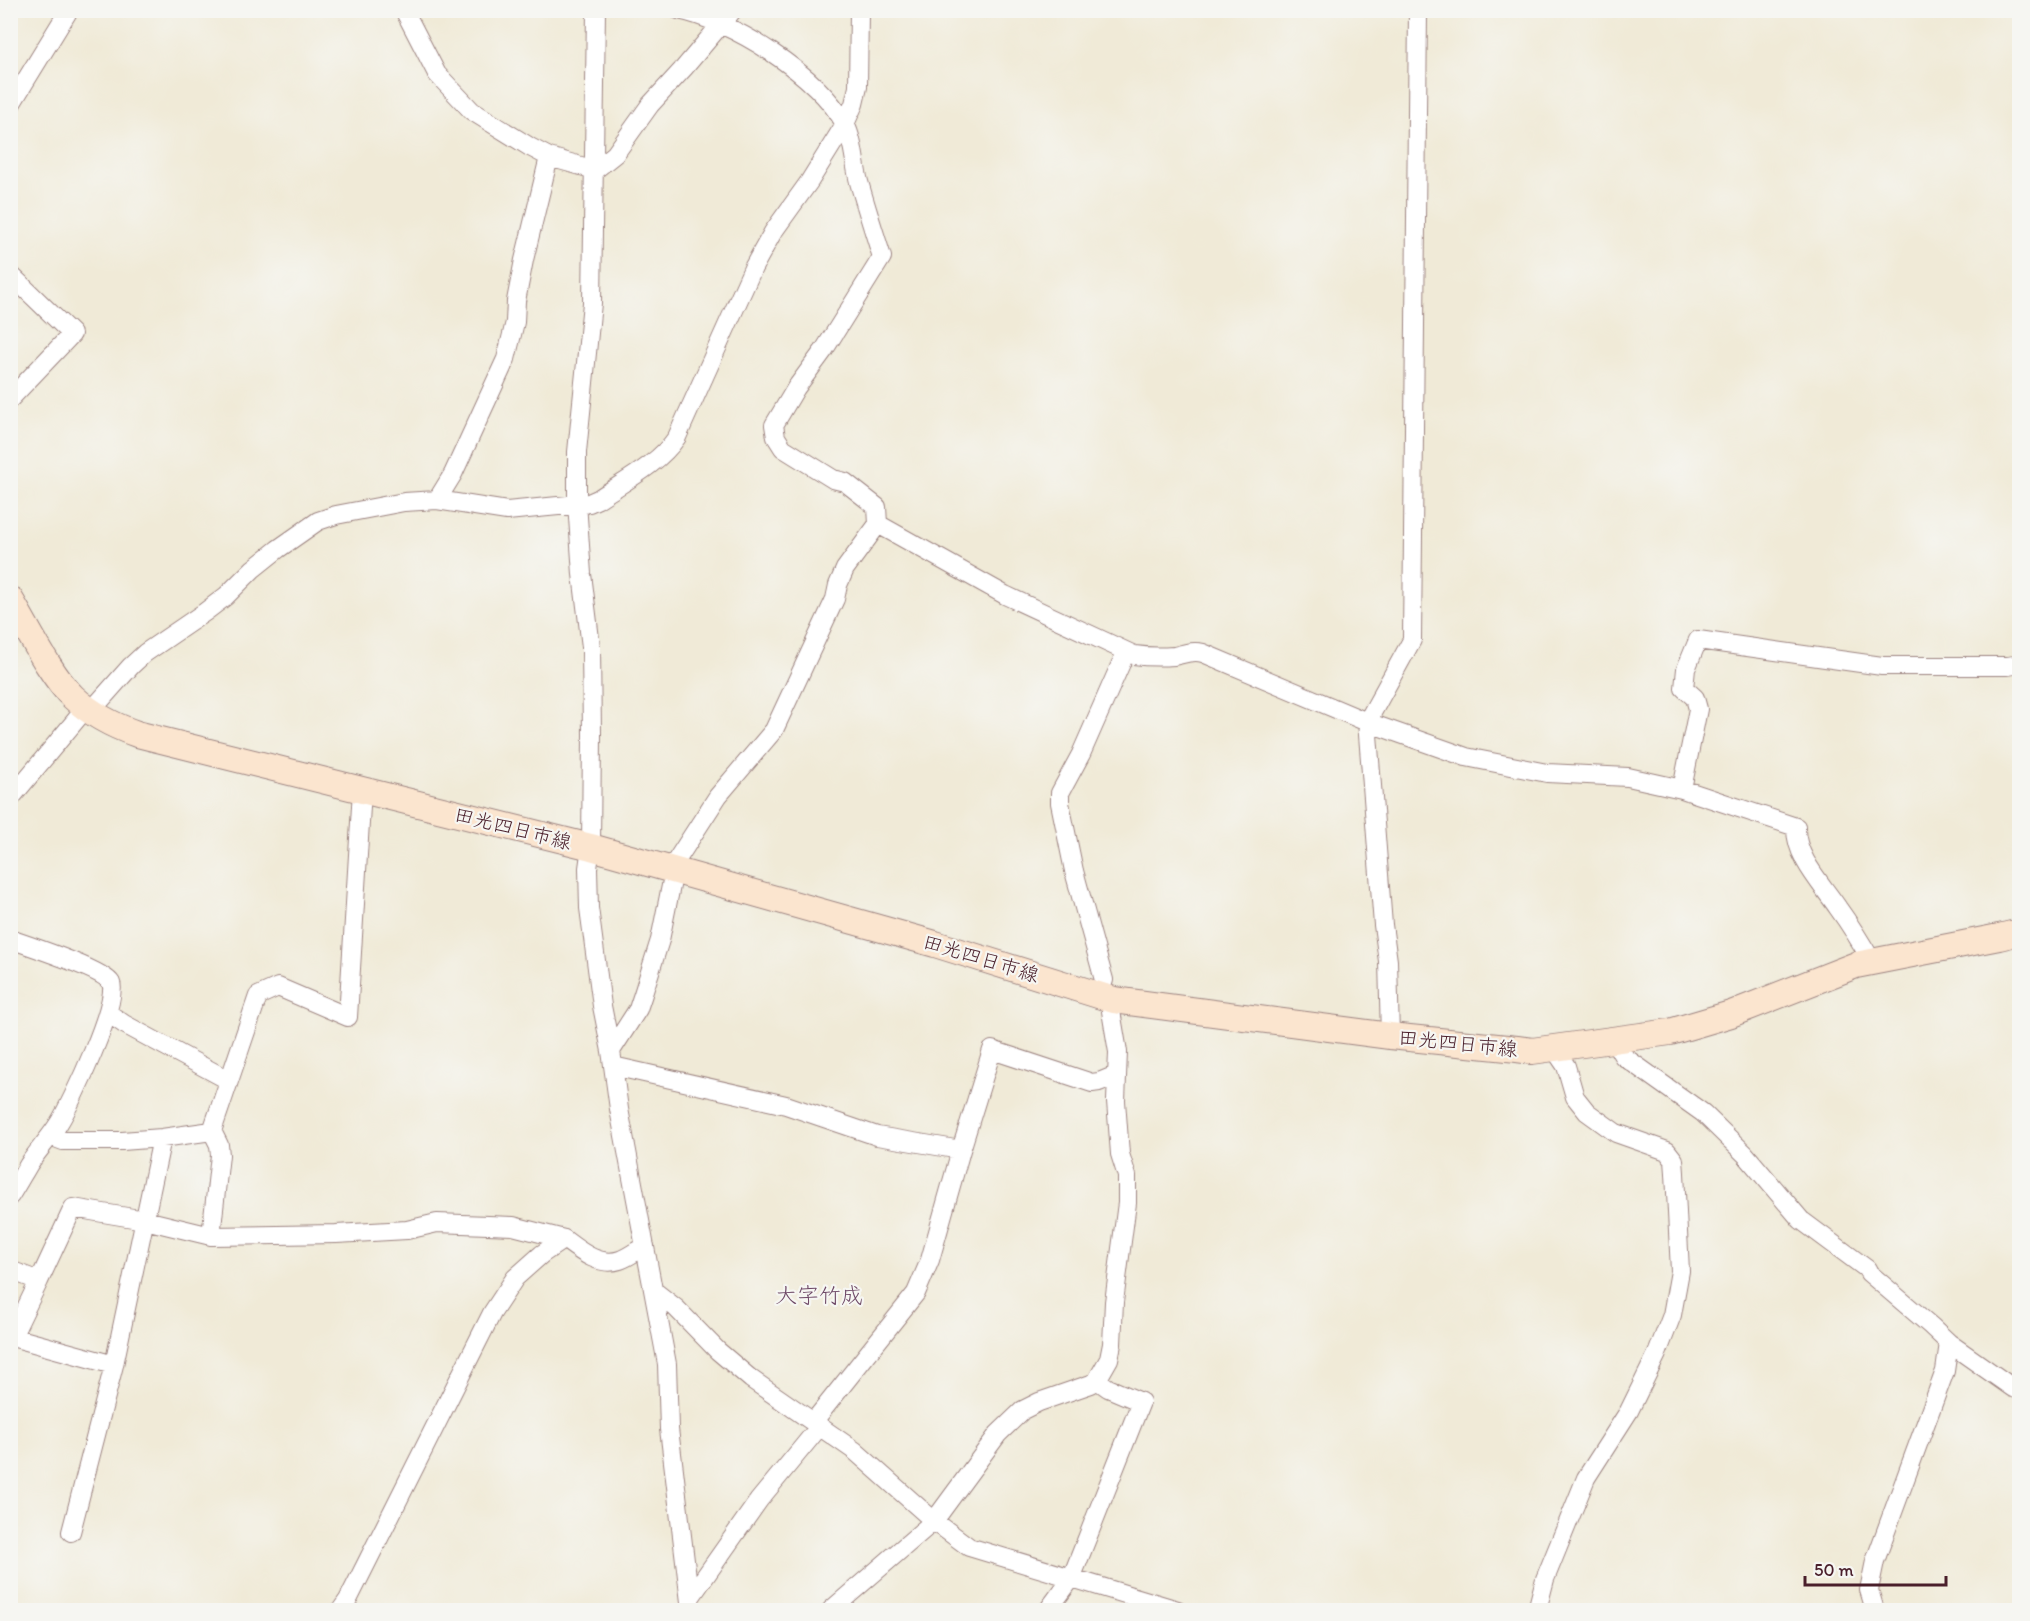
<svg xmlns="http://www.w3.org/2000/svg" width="2030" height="1621" font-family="Itim,'Klee One',sans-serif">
<rect width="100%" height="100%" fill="#f6f6f2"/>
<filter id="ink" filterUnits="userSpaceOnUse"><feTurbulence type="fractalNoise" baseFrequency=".0167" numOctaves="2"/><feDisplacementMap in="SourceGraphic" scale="12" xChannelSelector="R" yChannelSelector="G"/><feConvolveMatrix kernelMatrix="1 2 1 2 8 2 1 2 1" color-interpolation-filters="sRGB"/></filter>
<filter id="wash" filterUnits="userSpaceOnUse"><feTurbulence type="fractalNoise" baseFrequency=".008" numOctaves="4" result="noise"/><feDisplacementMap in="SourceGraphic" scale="24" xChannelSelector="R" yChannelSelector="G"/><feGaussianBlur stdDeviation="1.35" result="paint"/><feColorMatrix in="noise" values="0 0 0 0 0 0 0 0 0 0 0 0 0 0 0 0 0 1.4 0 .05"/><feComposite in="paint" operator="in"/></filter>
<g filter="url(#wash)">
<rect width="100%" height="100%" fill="#f0ead7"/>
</g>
<g filter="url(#ink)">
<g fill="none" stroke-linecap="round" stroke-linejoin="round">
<g stroke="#9d8481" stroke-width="20">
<path id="street" d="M404,10L437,74L472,111L530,147L549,157L595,170L615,154L650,105L684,68L733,10
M596,10L592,303L577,452V503L582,574L591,647L592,735L591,847L588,868L589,908L602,1006L611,1051L619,1109L667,1364L669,1429L691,1610
M10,106L69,10
M10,274L72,334L10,399
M437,500L453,474L506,359L515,322L516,301L524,260L549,157
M878,524L1005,595L1134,655C1148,657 1160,657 1174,656C1184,654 1192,650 1203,653L1367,722L1466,757L1547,773L1628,777L1682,789L1796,827C1795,857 1822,884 1838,908C1851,926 1862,944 1873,963
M91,711L131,666L145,653L205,612L226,596L253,569L278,549L318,521L336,515L404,502L437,500L507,511L589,503L598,499C625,481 659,464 677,437L753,268L773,232L809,182L845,124L854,104L858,87L859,10
M1682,789L1698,709L1695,698L1684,688L1686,669L1698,640L1882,666H2008L2020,664
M10,799L86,708
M10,939C27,945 104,970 111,983C120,1000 71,1104 59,1123C50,1138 38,1150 29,1164C23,1174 17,1185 10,1196
M1099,995L1104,980L1074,871L1060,803V793L1081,754L1126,652
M108,1013L124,1024L228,1080
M1390,1036L1388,961L1383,925L1367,722L1412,640L1418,10
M1613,1039L1623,1056L1703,1113L1745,1154L1801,1220L1867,1269L1869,1273L1931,1326L1949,1343L2013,1388L2020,1390
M611,1051L638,1009L643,994L660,940L676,861L718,796L774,730L835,599L838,585L845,569L878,524L877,507L845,482L833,479L783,448L776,437L774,425L796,388L824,350L882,257C874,232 866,207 859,182C854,163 854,141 845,124C817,74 733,21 678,10
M613,1066L786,1105L877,1136L961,1150L992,1050L1092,1083L1099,1082L1116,1075
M50,1136L63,1141H122L162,1138L212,1131L258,996L278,987L348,1017L362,790
M211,1236L220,1155L219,1145L212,1131
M10,1270L39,1281L12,1337L114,1365
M39,1281L73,1208L145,1220L211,1236L336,1234L407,1230L437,1223L513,1226L564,1239
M653,1290L676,1308L718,1351L751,1379L855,1451L934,1521L969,1547L1178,1610
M814,1421L916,1293L930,1260L961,1150
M71,1532L114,1365L162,1138
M690,1598L759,1500L820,1426
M341,1610L348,1600L492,1313L515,1278L542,1254L564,1239C580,1251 599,1267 620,1260C629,1257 637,1250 645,1246
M831,1610L934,1521L998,1434L1023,1410L1039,1402L1091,1384L1097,1380L1109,1359L1112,1344L1114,1302L1127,1203V1176L1120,1154L1116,1101L1118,1052L1111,1011L1114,1000
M1048,1610L1071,1579L1141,1402L1108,1388L1097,1380
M1537,1610L1545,1579L1586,1478L1629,1411L1657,1354L1672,1315L1680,1271L1675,1173L1674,1160L1667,1151L1616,1133L1587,1112L1575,1097L1566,1066L1553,1047
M1875,1610L1869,1590L1875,1561L1945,1371L1949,1343"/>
</g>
<g stroke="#9d8481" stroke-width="28">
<path id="secondary" d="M10,599C27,627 50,675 73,697C91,714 114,726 137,734L591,847L935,944L1114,1000L1390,1036L1517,1049L1532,1051L1670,1032L1731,1014L1856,965L1999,937L2020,932"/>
</g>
<use href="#street" stroke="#fff" stroke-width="18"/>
<use href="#secondary" stroke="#fbe5cf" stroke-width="26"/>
</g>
</g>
<g text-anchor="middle" stroke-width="4.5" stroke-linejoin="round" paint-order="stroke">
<g font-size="20" fill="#4a1f2b" stroke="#f6f6f2">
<text transform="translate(513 828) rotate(14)" y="7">田光四日市線</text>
<text transform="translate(981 958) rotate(17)" y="7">田光四日市線</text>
<text transform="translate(1458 1043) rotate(6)" y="7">田光四日市線</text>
</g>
<g font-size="22" fill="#6e4967" stroke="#f6f6f2">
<text x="819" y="1303">大字竹成</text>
</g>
</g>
<rect width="2030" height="1621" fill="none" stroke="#f6f6f2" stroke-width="36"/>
<path d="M1805 1576v9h141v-9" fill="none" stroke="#4a1f2b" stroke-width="3"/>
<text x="1814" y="1576" font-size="18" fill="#4a1f2b" stroke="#f6f6f2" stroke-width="4.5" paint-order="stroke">50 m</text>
</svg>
